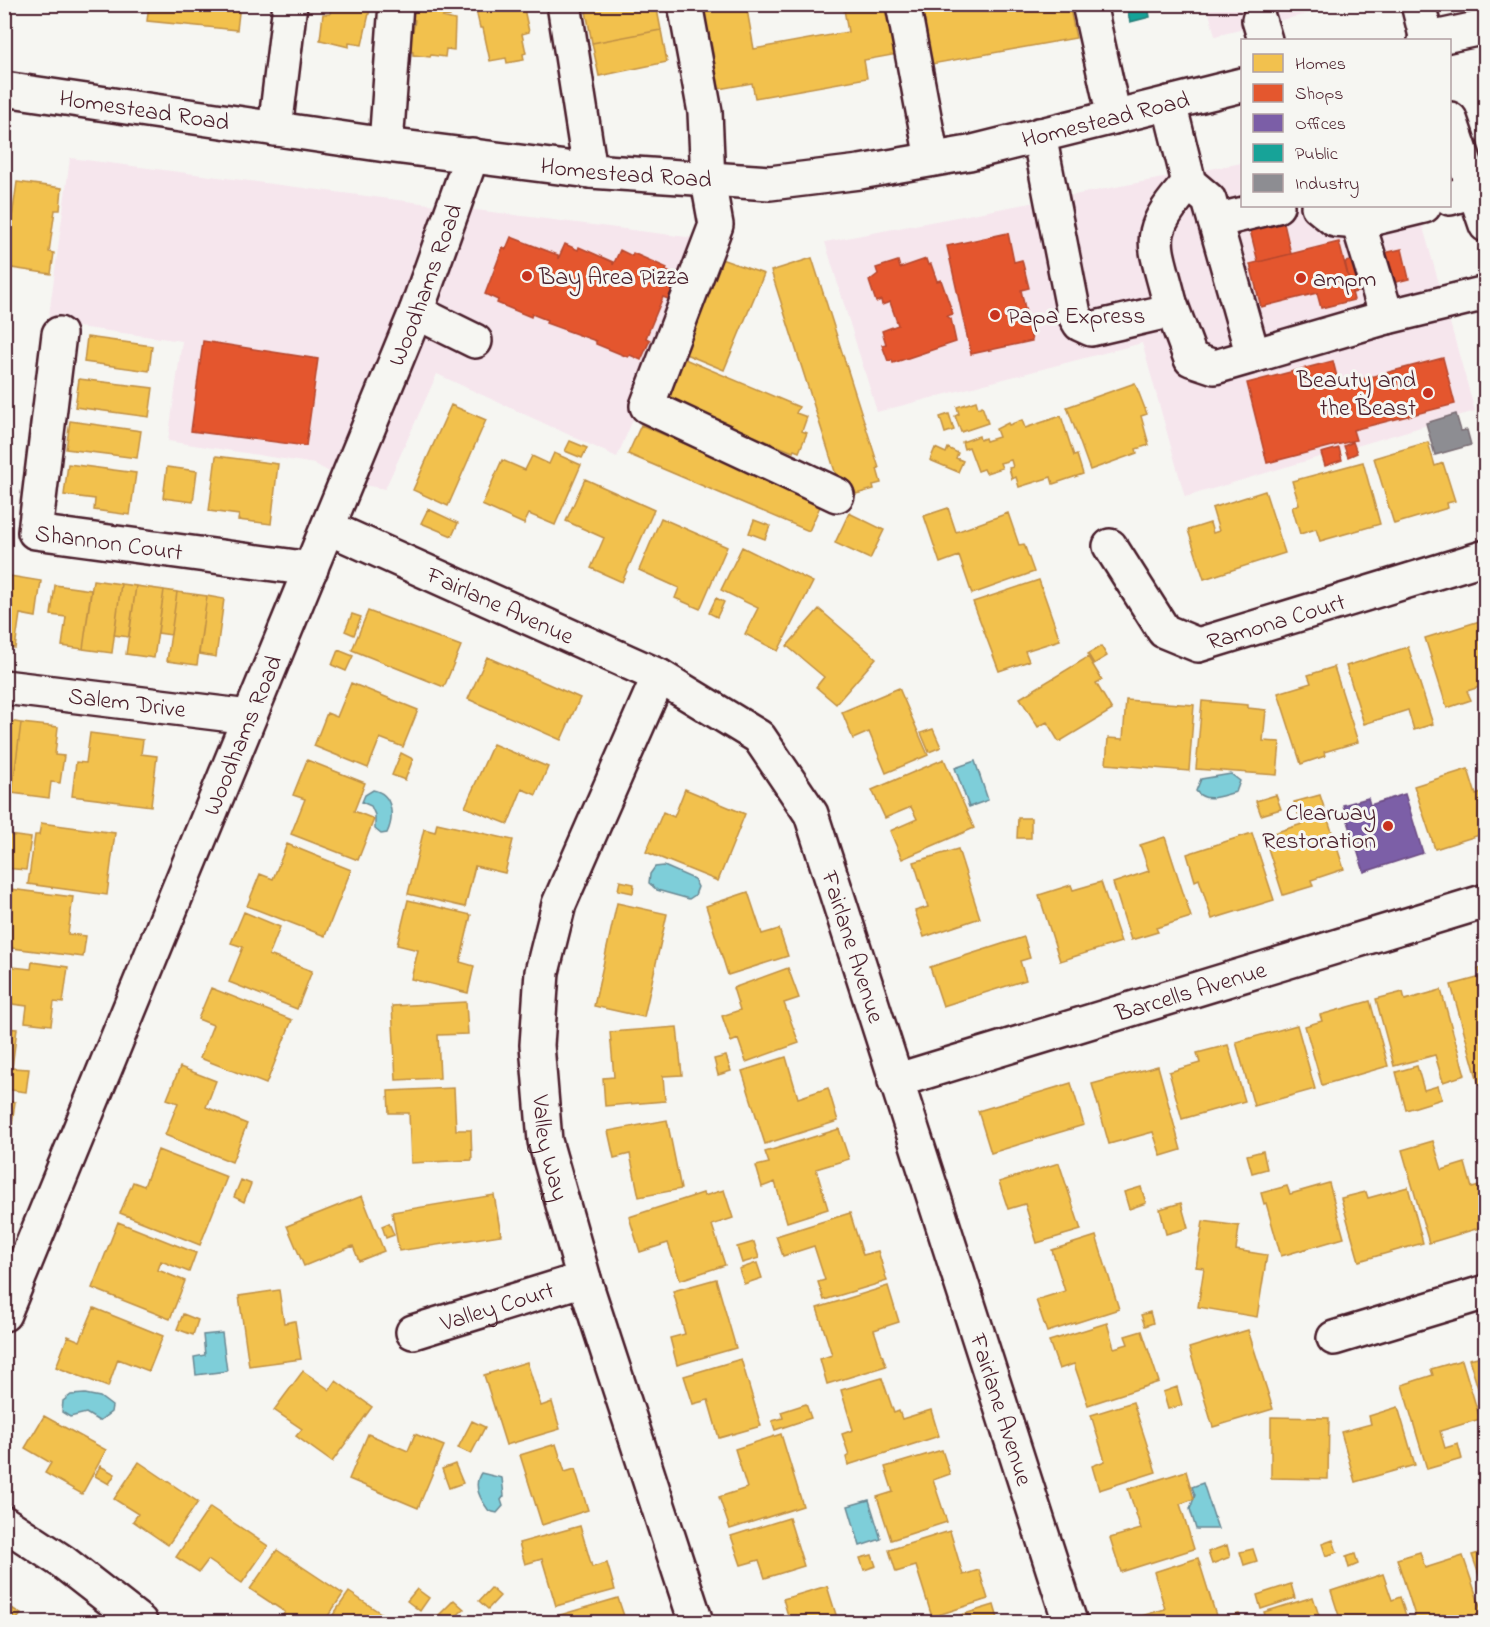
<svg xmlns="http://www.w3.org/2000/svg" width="1490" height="1627" font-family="'Indie Flower',sans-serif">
<rect width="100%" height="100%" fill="#f6f6f2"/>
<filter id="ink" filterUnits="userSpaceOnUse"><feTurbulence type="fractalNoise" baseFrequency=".0167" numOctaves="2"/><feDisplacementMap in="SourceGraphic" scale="12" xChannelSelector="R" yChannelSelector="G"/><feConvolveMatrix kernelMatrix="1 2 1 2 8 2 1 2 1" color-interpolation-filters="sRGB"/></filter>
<g filter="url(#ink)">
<path fill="#f6e6ed" d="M1207,5H1323L1319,11L1215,36Z
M70,158L710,240L617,457L437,374L385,489L347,482L315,464L168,441L182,341L48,323Z
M1242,163V206H1417L1475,411L1185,497L1142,343L877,412L825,242Z"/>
<path fill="#7eced9" stroke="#698893" stroke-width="1.5" d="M975,761L988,800L969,807L955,768Z
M1231,774L1240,781L1236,792C1222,795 1206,804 1196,791L1201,779Z
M373,790C394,794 394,818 387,833L381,834L375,829V815L371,806L362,802L365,795Z
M664,866L694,879L698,887L695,895L689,899L657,890L649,883L650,874L655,867Z
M222,1333L227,1371L196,1375L194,1357L205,1355L203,1335Z
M85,1394L100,1397L112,1406L111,1412L99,1421L86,1413L70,1417L62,1412L63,1401L71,1395Z
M481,1473L502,1478L504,1496L501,1500L503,1506L497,1513L489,1511C481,1500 472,1486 481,1473Z
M1203,1483L1218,1529H1196L1190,1509L1195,1495L1192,1487Z
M869,1500L881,1539L860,1546L848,1506Z"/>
<path fill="#f2c14e" stroke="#c09044" stroke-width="1.5" d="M149,4H240L237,30L147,21Z
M323,4H366V9H370L362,45L349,43V47L320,40L323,14H330L331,8L323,7Z
M408,4H451L450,16L442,17L455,20L454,50L446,49L445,57L431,55L430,57L413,55V52L406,51L409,31H413L415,20L408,19Z
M478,4H523L529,32L522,34L526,53L523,54L524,60L507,63L506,58L490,61L483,28H480L476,10H479Z
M619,4H656L661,30L592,43L586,11Z
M696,4H746L754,49L848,32L843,4H895L898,54L864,60L867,78L755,98L752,83L719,89L711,42L704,44Z
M921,4H994L995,10L1020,4H1069L1076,38L932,64Z
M661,30L667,62L599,76L592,43Z
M17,182L62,188L60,210H55L49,252L54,253L51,274L5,267Z
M812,258L879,468L877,469L881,483L873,485L874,489L856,494L855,491L849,492L845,479L838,481L771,271Z
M721,259L764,274L724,370L683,353Z
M87,337L152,346L149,371L84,362Z
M680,357L799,407L796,413L807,417L802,431L807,433L799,452L794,450L793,452L663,399Z
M79,379L153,388L149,417L75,407Z
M1135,383L1147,414L1141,416L1149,445L1136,449L1137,453L1090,470L1067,407Z
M976,401L978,408L982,406L988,423L961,432L955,416L959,414L957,407Z
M451,405L486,420L448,506L413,490Z
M949,414L954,430L945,433L940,417Z
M1061,416L1074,456L1077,455L1083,474L1053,484L1051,477L1019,487L1016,477L1012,479L1009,468L1013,467L1011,460L1000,463L1002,468L986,473L984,469L978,471L969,447L964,449L962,442L979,436L980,440L985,438L986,441L999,437L996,429L1008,423L1009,425L1022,420L1025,428Z
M70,421L141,431L137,458L66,449Z
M641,425L822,502L809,531L628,454Z
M570,441L587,448L582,458L565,451Z
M1428,442L1435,466L1443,463L1455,501L1447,503L1448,508L1394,524L1374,458Z
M935,448L946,453L948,448L958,453L956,458L963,461L958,472L930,460Z
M554,453L581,465L555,525L529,514L524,524L482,505L502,460L525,470L532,456L549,464Z
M216,456L278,464L271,524L238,520L239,515L209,511Z
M1363,462L1380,524L1320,541L1316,529L1300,534L1292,507L1299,504L1292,481Z
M68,464L136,473L130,515L94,510L95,499L64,495Z
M167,467L197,471L193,502L163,498Z
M585,479L654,510L622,582L591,568L604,538L566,521Z
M1265,491L1285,553L1204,579L1188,530L1210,523L1213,533L1219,531L1212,508Z
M948,508L956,532L1008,513L1019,545L1024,544L1034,572L972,594L959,556L940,563L924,516Z
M428,509L458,523L452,536L421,523Z
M849,513L884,530L870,559L835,543Z
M661,518L727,547L700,609L675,598L679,588L639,570Z
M754,520L770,526L765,539L749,533Z
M742,547L813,582L778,651L745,634L758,608L721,590Z
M4,575L41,581L36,617L20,614L15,648L4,646Z
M93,580L121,584L112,653L83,649Z
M1039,580L1060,640L1025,651L1029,661L999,671L973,602Z
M121,584L136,586L129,637L114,635Z
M55,585L91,590L83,649L62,646L66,617L51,615Z
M136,586L164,590L154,658L126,654Z
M164,590L177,592L171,635L158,633Z
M177,592L207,596L197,665L167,661Z
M207,596L224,599L216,657L199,654Z
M716,598L724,602L717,617L709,613Z
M819,609L876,658L836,704L816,687L824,677L787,646Z
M368,611L461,646L444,687L352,650Z
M352,614L361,617L354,635L345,631Z
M1486,619V685L1467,691L1471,700L1447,708L1425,638Z
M1101,646L1107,656L1094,664L1088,654Z
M1408,647L1433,724L1414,730L1408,710L1364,724L1346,666Z
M338,650L353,656L346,671L332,665Z
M487,657L580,698L561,740L468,699Z
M1088,657L1102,680L1096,683L1112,710L1059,742L1047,722L1038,727L1020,698Z
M1334,667L1358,742L1324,752L1325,756L1301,764L1278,693L1311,683L1308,675Z
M351,683L418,710L403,747L380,738L368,768L314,746L327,713L337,717Z
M899,688L928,755L886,773L869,732L853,739L842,712Z
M1126,700L1194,705L1189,771L1106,764L1108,738L1123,739Z
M1202,701L1248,705V708L1266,710L1263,741L1280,742L1277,775L1196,769Z
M4,720L21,723L12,793L4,792Z
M21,723L58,727L55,755L64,756L60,783L51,782L49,798L12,793Z
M933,729L941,747L929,752L921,733Z
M90,733L143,740L141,754L157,756L151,806L72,796L76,762L86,763Z
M493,744L548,767L536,795L522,789L508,824L465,807Z
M401,753L413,759L405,780L392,775Z
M944,759L974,828L902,859L890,831L917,819L911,807L885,818L872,790Z
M307,760L365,783L354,811L374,819L358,860L291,834L305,799L293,795Z
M1468,769L1476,795L1484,792L1486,796V833L1435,849L1414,786Z
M685,789L745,814L718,881L646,852L663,812L674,817Z
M1276,795L1281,809L1261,815L1256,801Z
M1320,795L1344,869L1311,880L1313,886L1283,895L1264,836L1302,824L1294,802Z
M1018,818H1031V838H1017Z
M41,823L115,833L107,895L28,884L35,835H39Z
M437,823L513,840L505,873L475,866L465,907L408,894L424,829L435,832Z
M1252,833L1274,900L1212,919L1199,879L1195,881L1187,854Z
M8,835L31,838L26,870L4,868Z
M1165,837L1191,917L1156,928L1158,932L1131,940L1113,883L1149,871L1140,845Z
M287,844L351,870L325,936L247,906L260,874L273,879Z
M958,849L980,918L924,937L915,911L928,907L914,862Z
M620,881L634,884L633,893L618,890Z
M1101,882L1121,942L1060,961L1039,895L1071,885L1073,890Z
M10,889L73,897L68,934L86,936L83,957L4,947Z
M748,892L762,934L779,929L788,956L728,975L706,906Z
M408,900L471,915L460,962L474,966L468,993L411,979L418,950L397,945Z
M617,903L667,914L644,1017L594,1006Z
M244,912L280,927L269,955L312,971L297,1009L229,982L243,947L231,943Z
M1024,937L1030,958L1020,961L1026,980L943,1006L930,967Z
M32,962L68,967L63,1003L54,1002L51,1025L25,1022L27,1006L4,1003V966L31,969Z
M1486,967V1083L1479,1085L1451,985L1481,977L1478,969Z
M788,968L799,998L784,1003L799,1043L746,1062L738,1039L731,1042L722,1016L740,1010L733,988Z
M211,988L292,1020L266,1084L200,1058L213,1025L198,1019Z
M1441,990L1465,1075L1443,1082L1435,1055L1394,1066L1376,999L1403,992L1405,1000Z
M1370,1001L1388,1066L1322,1085L1305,1026L1322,1021L1320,1015Z
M466,1002L468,1034L438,1035L440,1078L396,1080L392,1006Z
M1297,1025L1315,1089L1254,1106L1236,1042Z
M677,1027L682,1075L663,1076L665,1101L605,1106L603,1078L614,1077L610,1032Z
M4,1028L17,1029L12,1068L29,1069L26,1092L4,1089Z
M1228,1045L1245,1101L1182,1119L1169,1072L1200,1063L1197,1053Z
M726,1056L731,1071L718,1075L714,1059Z
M786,1057L798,1098L828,1088L838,1121L765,1144L742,1071Z
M1158,1066L1181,1150L1161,1156L1153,1132L1109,1144L1092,1084Z
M1417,1066L1424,1090L1438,1086L1442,1099L1406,1110L1396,1072Z
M180,1067L216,1081L206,1107L247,1124L232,1162L165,1135L178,1103L167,1099Z
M1071,1083L1084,1125L991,1153L978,1111Z
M454,1088L456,1130H471L472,1160L411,1163L409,1113H389L388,1091Z
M4,1100L15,1102L7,1161H4Z
M667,1120L681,1189L639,1197L630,1154L614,1158L608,1131Z
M839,1129L849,1159L816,1169L828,1209L787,1222L775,1182L762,1187L756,1166L769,1163L765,1152Z
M1433,1141L1442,1170L1465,1163L1472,1188L1483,1185L1486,1226L1429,1243L1402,1150Z
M158,1150L227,1177L200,1245L120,1213L133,1182L144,1186Z
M1263,1151L1267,1169L1252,1173L1247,1155Z
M1059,1163L1081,1230L1037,1243L1025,1204L1008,1209L999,1182Z
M241,1180L251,1184L244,1202L234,1197Z
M1329,1183L1344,1238L1281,1256L1266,1203L1264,1204L1261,1193L1287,1186L1290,1194Z
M1141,1187L1146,1203L1129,1209L1124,1192Z
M1408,1187L1423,1243L1359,1261L1341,1198L1366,1192L1368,1198Z
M724,1190L733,1218L712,1225L725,1265L680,1280L668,1243L640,1252L629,1217L703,1193L704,1196Z
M494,1195L501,1235L399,1251L392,1212Z
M362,1196L384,1251L359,1261L353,1246L304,1266L287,1226Z
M1181,1203L1188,1228L1166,1234L1160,1209Z
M850,1213L863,1255L878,1251L887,1281L824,1300L818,1282L825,1280L814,1246L783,1256L776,1236Z
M1203,1221L1239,1226L1236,1250L1267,1255L1257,1317L1198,1307L1204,1268L1196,1267Z
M118,1222L196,1253L189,1272L161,1261L158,1270L185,1281L170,1319L92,1288Z
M389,1223L394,1235L386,1238L382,1226Z
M1096,1236L1119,1309L1047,1332L1036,1300L1065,1291L1052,1250Z
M754,1242L759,1258L742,1263L737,1247Z
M757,1263L762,1278L744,1284L739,1269Z
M716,1279L736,1348L677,1365L670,1338L685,1334L673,1291Z
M888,1286L899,1322L874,1330L886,1366L827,1384L820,1359L832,1355L817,1308Z
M279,1290L284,1323L295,1321L301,1359L249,1366L239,1296Z
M94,1308L163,1336L149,1371L118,1359L108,1387L56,1367L68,1336L80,1341Z
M1150,1312L1153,1323L1145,1326L1141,1315Z
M183,1314L198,1320L193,1335L177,1329Z
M1107,1323L1114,1348L1128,1344L1125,1336L1142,1331L1159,1382L1088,1405L1074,1364L1059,1369L1049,1341Z
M1248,1330L1273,1409L1213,1427L1189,1348Z
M1486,1355V1414L1469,1359Z
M741,1359L761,1426L719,1438L708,1400L693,1404L684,1376Z
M1462,1360L1480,1419L1440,1431L1445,1448L1458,1444L1462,1459L1427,1469L1402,1385L1433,1375L1431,1369Z
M527,1362L541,1406L552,1402L560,1429L506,1445L484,1375Z
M303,1371L330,1390L336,1381L372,1407L332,1462L296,1436L302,1429L274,1410Z
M882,1378L894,1413L899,1411L902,1419L931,1410L939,1436L848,1465L846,1457L849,1455L842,1434L853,1430L841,1390Z
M1177,1387L1182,1405L1168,1409L1163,1392Z
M1133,1402L1156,1472L1099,1490L1092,1466L1105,1461L1091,1415Z
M806,1404L811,1418L775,1430L772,1421L783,1418L781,1412Z
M1398,1407L1415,1465L1355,1482L1341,1432L1371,1424L1369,1416Z
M44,1416L106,1450L82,1494L45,1473L51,1463L25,1448Z
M1271,1417L1329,1418L1328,1479L1271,1478Z
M472,1421L485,1427L471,1454L458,1448Z
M368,1434L408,1451L415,1434L444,1446L418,1508L349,1479Z
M781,1434L803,1506L730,1529L719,1497L747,1488L735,1449Z
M556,1444L565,1472L575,1469L588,1510L542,1525L520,1455Z
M942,1450L950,1474L933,1480L947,1522L891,1540L877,1497L893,1492L885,1467Z
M139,1462L198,1502L168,1545L133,1521L138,1514L114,1499Z
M455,1464L463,1483L449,1488L442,1469Z
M100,1466L115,1474L109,1484L95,1476Z
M1186,1471L1194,1499L1180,1504L1194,1549L1121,1572L1110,1538L1141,1529L1128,1489Z
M210,1507L268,1546L242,1583L208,1560L199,1572L176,1557Z
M789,1518L804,1566L765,1578L759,1560L741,1565L731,1536Z
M580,1526L592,1567L607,1563L615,1590L556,1606L542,1559L525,1564L519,1543Z
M950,1531L963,1575L979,1570L988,1599L932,1617L916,1566L896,1572L889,1550Z
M1333,1540L1337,1552L1326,1556L1322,1544Z
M1227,1545L1230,1557L1212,1564L1208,1552Z
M1253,1549L1257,1561L1244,1565L1240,1552Z
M277,1550L343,1594L324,1622H278L285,1612L250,1589Z
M1486,1551V1595L1472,1555Z
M1420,1552L1425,1568L1463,1556L1483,1615L1460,1622H1455L1454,1617L1438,1622H1417L1397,1559Z
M1355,1554L1358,1564L1349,1568L1346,1557Z
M872,1555L876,1566L864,1570L860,1558Z
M1198,1558L1218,1622H1139L1138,1617L1165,1609L1154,1572Z
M1383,1574L1392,1600L1400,1597L1408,1622H1341L1331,1591Z
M1291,1584L1295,1598L1261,1609L1257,1595Z
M827,1586L838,1621L857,1615L859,1622H790L783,1599Z
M491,1588L500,1596L488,1609L479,1601Z
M417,1589L429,1598L420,1611L407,1601Z
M349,1592L388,1618L385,1622H328Z
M1313,1597L1321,1622L1332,1620L1333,1622H1267L1264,1612Z
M618,1598L626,1622H562L560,1615Z
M454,1600L464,1609L450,1622H432Z
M4,1603L21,1614L15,1622H4Z
M994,1605L999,1622H938Z
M1239,1614L1242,1622H1228L1226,1618Z"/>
<path fill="#e4572e" stroke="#b6462d" stroke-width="1.5" d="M1244,206H1280L1291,254L1258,262Z
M1008,233L1014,262L1022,260L1029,288L1021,290L1032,341L971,354L947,246Z
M511,237L558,255V259L565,244L578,250L579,247L613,262V265L620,250L632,256L633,253L667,268L666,271L678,276L668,299L663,297L646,338L650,340L641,360L630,355L628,357L596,344V341L546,323L547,320L532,314L531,317L497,303L498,300L485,294L503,247L506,249Z
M1339,242L1354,300L1321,308L1317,293L1261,307L1250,264Z
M1402,249L1409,279L1352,293L1345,262Z
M926,259L928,265L931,264L937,281L941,280L953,314L947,316L951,319L956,342L893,363L892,360L888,361L882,345L886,344L882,331L898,325L890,302L882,305L881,300L876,302L869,281L878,274L876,268L898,261L900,268Z
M203,341L318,359L306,446L191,431Z
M1443,358L1455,404L1353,430L1356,440L1267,463L1247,383L1333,361L1339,385Z
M1353,442L1357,453L1348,457L1344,446Z
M1339,448L1342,460L1325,466L1321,453Z"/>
<path fill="#7b5ea7" stroke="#6c4b82" stroke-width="1.5" d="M1405,794L1423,853L1364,872L1343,805L1368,798L1370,805Z"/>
<path fill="#17a398" stroke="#267b77" stroke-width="1.5" d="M1126,4H1153L1148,6L1150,17L1130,22Z"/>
<path fill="#8d8d92" stroke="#796c73" stroke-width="1.5" d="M1456,414L1461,431L1467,430L1471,445L1435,455L1426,423Z"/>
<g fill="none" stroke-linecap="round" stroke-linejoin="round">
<g stroke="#4a1f2b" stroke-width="38">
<g id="minor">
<path d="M564,4L590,171"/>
<path d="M685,4L705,112L708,181L716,225L647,406L837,495"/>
<path d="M903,4L932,159"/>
<path d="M1089,4L1114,117"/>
<path d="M1259,20L1265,40"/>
<path d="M1169,103L1189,183L1209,200L1253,356"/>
<path d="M275,129L290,4"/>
<path d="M1039,135L1074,314L1080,324L1091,329L1164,312L1170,303C1155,240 1142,236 1189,183"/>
<path d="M386,145L396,4"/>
<path d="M1450,198L1474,191"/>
<path d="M1318,206L1335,220L1358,222L1424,206"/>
<path d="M1215,221L1277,206"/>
<path d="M1358,222L1387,317"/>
<path d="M1170,303L1191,359L1215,367L1387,317L1486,293"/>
<path d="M416,312L475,341"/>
<path id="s1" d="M59,334L35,532L311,569"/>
<path id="s2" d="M329,528L659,676L759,737L811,814L1070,1622"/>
<path id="s3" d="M1110,546L1164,631L1198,645L1486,557"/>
<path id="s4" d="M659,676L559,904L542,972L537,1045L545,1141L584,1279L696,1622"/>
<path id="s5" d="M4,687L249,717"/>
<path id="s6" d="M895,1081L1486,901"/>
<path id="s7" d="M4,1314L416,312L472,155"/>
<path id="s8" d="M413,1332L584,1279"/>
<path d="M1334,1338L1486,1292"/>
<path d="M4,1523L63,1562L140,1622"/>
</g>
</g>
<g stroke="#4a1f2b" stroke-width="38">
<g id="major">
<path d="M1418,4L1427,40"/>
<path d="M1425,40L1486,27"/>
<path id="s9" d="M4,89L386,145L590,171L770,183L860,172L969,153L1242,85"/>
<path d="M1450,119L1486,225"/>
</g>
</g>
<use href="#minor" stroke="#f6f6f2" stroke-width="33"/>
<use href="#major" stroke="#f6f6f2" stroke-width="33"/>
</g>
</g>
<g fill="#c8321e" stroke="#f6f6f2" stroke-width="2">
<circle cx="527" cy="276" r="6"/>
<circle cx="1301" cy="278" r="6"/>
<circle cx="995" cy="315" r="6"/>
<circle cx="1428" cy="393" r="6"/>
<circle cx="1388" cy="826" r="6"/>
</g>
<g text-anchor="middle" stroke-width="6" stroke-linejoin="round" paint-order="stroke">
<g font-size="24" fill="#4a1f2b" stroke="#f6f6f2">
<text dy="8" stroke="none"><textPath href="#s9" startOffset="142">Homestead Road</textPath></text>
<text dy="8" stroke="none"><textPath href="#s9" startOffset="1114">Homestead Road</textPath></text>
<text dy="8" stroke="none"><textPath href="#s9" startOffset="628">Homestead Road</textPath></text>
<text dy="8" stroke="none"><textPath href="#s7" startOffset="1112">Woodhams Road</textPath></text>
<text dy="8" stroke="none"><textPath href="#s1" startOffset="274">Shannon Court</textPath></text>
<text dy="8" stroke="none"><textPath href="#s2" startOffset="188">Fairlane Avenue</textPath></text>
<text dy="8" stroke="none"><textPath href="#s3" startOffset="219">Ramona Court</textPath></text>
<text dy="8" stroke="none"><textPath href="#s5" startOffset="124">Salem Drive</textPath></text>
<text dy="8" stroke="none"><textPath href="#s7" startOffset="626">Woodhams Road</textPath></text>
<text dy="8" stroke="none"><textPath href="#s2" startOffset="711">Fairlane Avenue</textPath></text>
<text dy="8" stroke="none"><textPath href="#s6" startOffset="309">Barcells Avenue</textPath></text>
<text dy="8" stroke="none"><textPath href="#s4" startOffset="496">Valley Way</textPath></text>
<text dy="8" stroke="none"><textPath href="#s8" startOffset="88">Valley Court</textPath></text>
<text dy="8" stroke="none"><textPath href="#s2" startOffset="1197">Fairlane Avenue</textPath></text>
</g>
<g font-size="24" fill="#4a1f2b" stroke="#f6f6f2" text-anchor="start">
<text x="539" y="284">Bay Area Pizza</text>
<text x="1313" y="286">ampm</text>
<text x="1007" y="323">Papa Express</text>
<text x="1416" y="387" text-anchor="end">Beauty and<tspan x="1416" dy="28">the Beast</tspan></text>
<text x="1376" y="820" text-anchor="end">Clearway<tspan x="1376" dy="28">Restoration</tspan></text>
</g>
</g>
<rect width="1490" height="1627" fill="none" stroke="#f6f6f2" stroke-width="24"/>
<rect x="12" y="12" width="1466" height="1603" fill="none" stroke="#4a1f2b" stroke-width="2" filter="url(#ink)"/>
<rect x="1241" y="39" width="210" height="168" fill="#f6f6f2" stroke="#b1a0a2" stroke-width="1.5"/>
<rect x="1253" y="54" width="30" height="18" fill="#f2c14e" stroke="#b1a0a2" stroke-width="1.5"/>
<text x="1295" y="69" font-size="18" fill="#4a1f2b">Homes</text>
<rect x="1253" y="84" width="30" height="18" fill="#e4572e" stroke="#b1a0a2" stroke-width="1.5"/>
<text x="1295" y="99" font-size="18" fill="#4a1f2b">Shops</text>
<rect x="1253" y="114" width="30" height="18" fill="#7b5ea7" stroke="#b1a0a2" stroke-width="1.5"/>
<text x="1295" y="129" font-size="18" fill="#4a1f2b">Offices</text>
<rect x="1253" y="144" width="30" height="18" fill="#17a398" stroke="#b1a0a2" stroke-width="1.5"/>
<text x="1295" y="159" font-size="18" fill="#4a1f2b">Public</text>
<rect x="1253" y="174" width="30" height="18" fill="#8d8d92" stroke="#b1a0a2" stroke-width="1.5"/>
<text x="1295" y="189" font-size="18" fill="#4a1f2b">Industry</text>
</svg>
